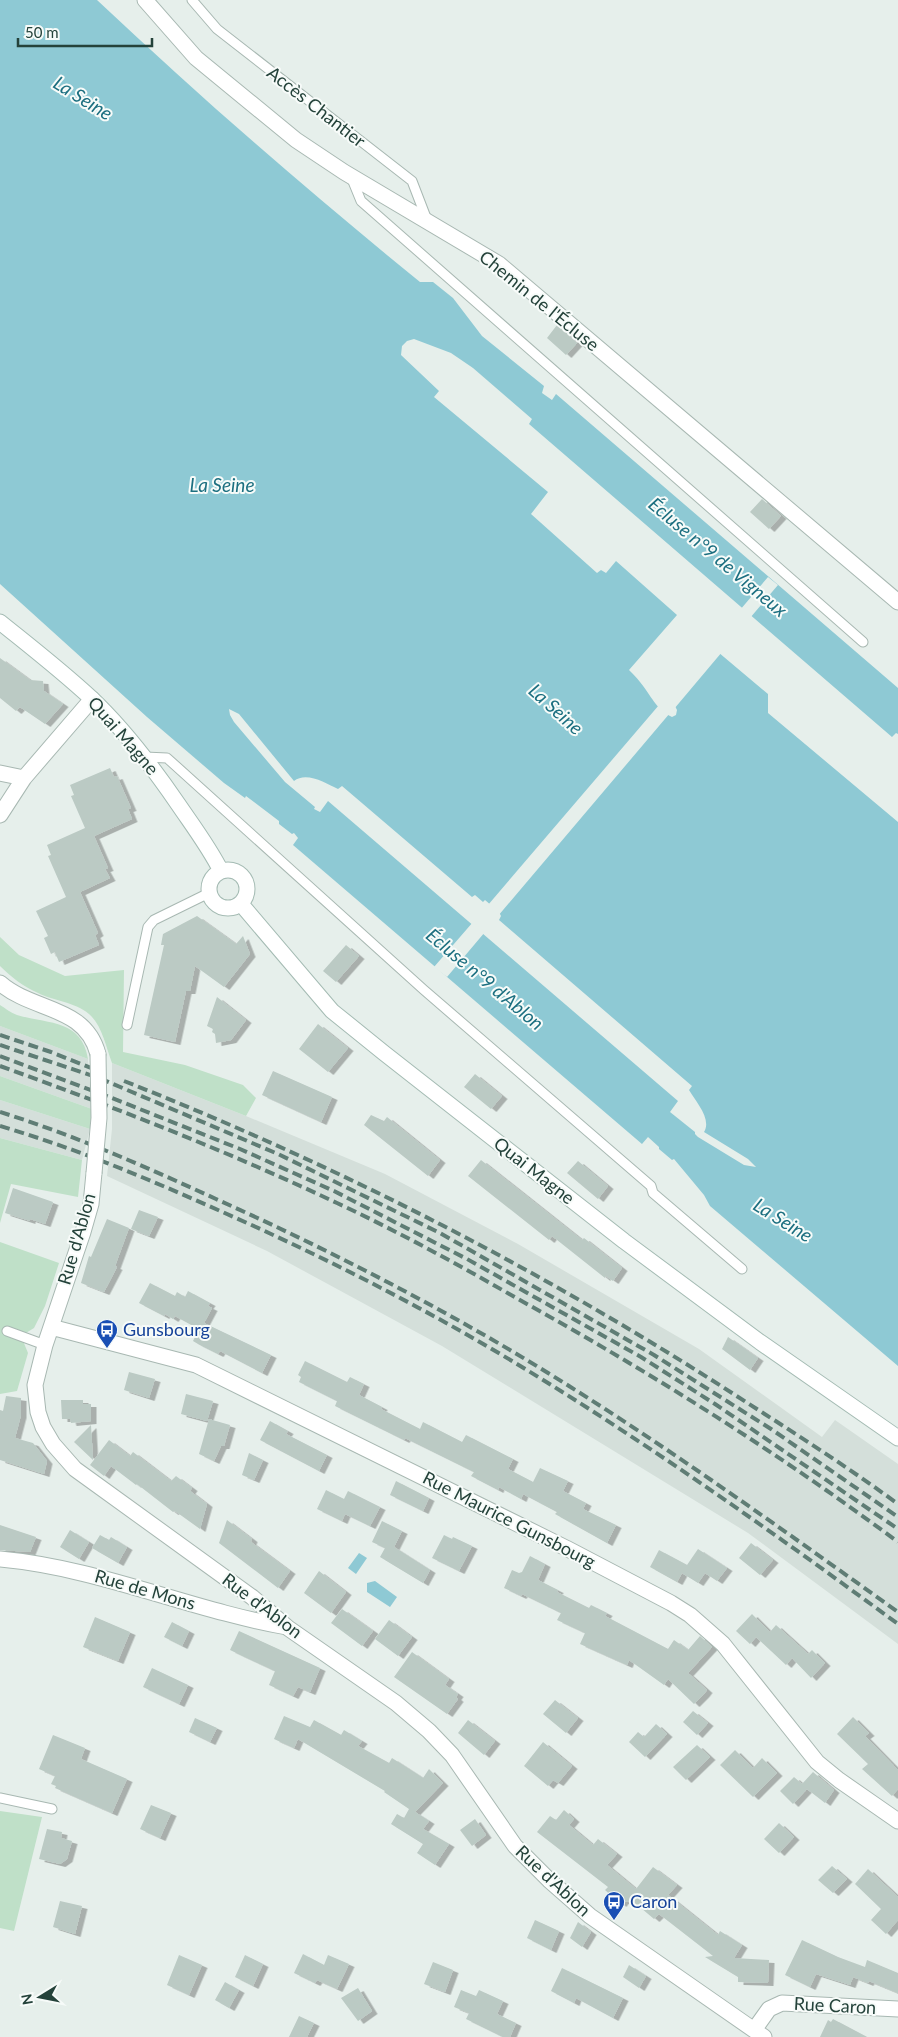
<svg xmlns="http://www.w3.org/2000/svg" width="898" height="2037" font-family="Lato,sans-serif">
<defs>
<filter id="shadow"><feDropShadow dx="5.5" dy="3" stdDeviation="0" flood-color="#0004"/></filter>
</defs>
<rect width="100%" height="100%" fill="#e6efeb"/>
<path fill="#d4dfda" d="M0,1026L88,1059L92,1109L0,1076Z
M112,1063L246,1116L385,1174L518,1244L699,1349L822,1437L835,1420L898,1464V1644L748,1533L442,1346L267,1251L107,1176L112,1129Z
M0,1100L90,1129L82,1160L0,1138Z"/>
<path fill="#bfe0c8" d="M0,937L19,955L65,976L124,970L123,1052L185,1065L243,1085L256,1098L246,1116L112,1063C106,1047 102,1025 89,1014C75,1002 54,1001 38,993C24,987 11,977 0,966Z
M0,1005C5,1008 11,1013 17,1015C47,1024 82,1019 88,1059L0,1026Z
M0,1076L92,1109L90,1129L0,1100Z
M0,1138L82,1160L78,1197L11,1184L0,1223Z
M0,1242L59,1263L45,1306L34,1328L21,1336L28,1353L17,1391L0,1394Z
M0,1811L42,1817L14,1931L0,1928Z"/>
<path fill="#8ec9d4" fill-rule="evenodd" d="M0,0H97C201,98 309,192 420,282H433L453,298L482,336L544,386L542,393L552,400L556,394L898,688V734L896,733L892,737L529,424L532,419L473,368L451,353L414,339L407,341L402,346L401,355L439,391L434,397L548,492L531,514L597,573L601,570L606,573L616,561L677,615L629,670C633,674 637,678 640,682C651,695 656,710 672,717L676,715L677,710L674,704L718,652L768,694V713L898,822V1366L710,1206L704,1195L674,1159L672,1160L659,1149V1147L648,1137L642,1144L293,845L298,838L294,833L292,834L279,824V821L246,796L245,798L224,783L147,717L0,584ZM229,709L239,714L294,781C306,771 326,783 338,789L342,786L472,897L475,895L483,902L485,900L499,912L501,916L499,920L692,1086L689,1090C696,1102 712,1119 704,1132L748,1159L756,1167L744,1165L698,1137L695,1134V1132L670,1112L678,1101L328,801L320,812L314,809L315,807L285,782L234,722L230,715Z
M359,1553L367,1558L356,1574L348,1568Z
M375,1581L397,1597L390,1607L367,1592V1583Z"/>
<path fill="#e6efeb" d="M768,577L778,585L750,618L740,610Z
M719,649L722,652L674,709L672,702L716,650Z
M659,705L670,713L498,916L488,905Z
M473,922L485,932L447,977L434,967Z"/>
<path fill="#bbcac4" filter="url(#shadow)" d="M557,325L577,343L566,355L547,338Z
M762,499L781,516L769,529L750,512Z
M0,658L30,680L43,681L44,691L63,704L45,724L20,707L16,711L0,698Z
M110,768L114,777L117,776L131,808L128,809L132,819L94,836L108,868L105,869L110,878L80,892L98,933L95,935L99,945L59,962L55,952L51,954L44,938L48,936L36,911L66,897L48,856L51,855L47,845L85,828L71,796L74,795L70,785Z
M197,916L236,944L243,936L250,954L224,987L195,966L190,991H186L175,1042L144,1035L164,945H161L163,934Z
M346,945L359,956L336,982L323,971Z
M217,997L246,1020L231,1040L216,1043L215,1034L212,1032L213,1029L207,1026Z
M318,1024L348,1048L328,1072L299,1049Z
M273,1071L332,1097L321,1122L262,1095Z
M475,1074L502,1096L491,1109L464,1087Z
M371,1115L384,1121L387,1117L440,1160L428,1176L364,1125Z
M481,1160L582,1240L584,1238L622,1268L613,1281L606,1276L605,1278L552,1236L549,1240L468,1176Z
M578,1161L608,1186L598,1199L567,1173Z
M13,1188L53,1202L45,1224L30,1219V1221L5,1213Z
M139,1210L158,1217L149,1236L131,1229Z
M107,1219L129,1228L115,1266L117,1267L104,1292L81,1283L89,1256L91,1257Z
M150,1283L175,1296L177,1292L185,1297L188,1291L210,1303L208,1306L212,1308L204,1323L271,1355L262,1373L220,1351L218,1354L198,1344L193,1341L199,1329L175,1316L173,1319L165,1314L164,1316L139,1303Z
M728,1337L758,1358L750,1370L722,1349Z
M305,1361L347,1382L350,1377L364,1384L359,1395L382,1407L381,1409L420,1429L423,1422L462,1442L466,1435L513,1459L508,1469L533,1482L540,1468L568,1481L563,1491L586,1503L583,1509L616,1525L607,1543L555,1514L557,1512L523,1494L521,1499L499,1487L498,1490L471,1476L474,1472L405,1438L404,1440L335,1406L337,1401L299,1382L301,1377L298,1375Z
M129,1372L155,1379L149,1398L124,1390Z
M186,1394L213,1401L207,1421L181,1414Z
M6,1396L21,1398V1415L15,1438L33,1443L47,1461L44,1474L0,1460V1410L3,1411Z
M61,1400H83V1404H91V1421L71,1423L70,1419H62Z
M209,1419L230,1425L224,1446H221L214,1461L199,1454Z
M270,1421L288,1431L286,1434L327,1455L319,1471L260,1440Z
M91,1425L93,1460L74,1442Z
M109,1440L130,1456L133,1452L171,1481L176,1476L192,1488L190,1491L207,1504L200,1529L175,1511L173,1512L137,1484L136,1485L111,1466L104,1476L90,1465Z
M249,1453L263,1460L254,1480L242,1475Z
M396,1481L429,1498L423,1511L390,1495Z
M326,1490L344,1499L348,1491L380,1507L370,1526L345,1514L342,1521L317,1509Z
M227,1520L252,1539L251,1542L290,1571L278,1588L219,1543Z
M382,1521L402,1531L394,1547L430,1570L423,1583L380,1557L385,1548L372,1542Z
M0,1525L36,1537L30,1552L0,1550Z
M70,1530L89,1542L79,1559L60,1547Z
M100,1535L109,1540L111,1537L127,1547L118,1563L92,1548Z
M444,1535L452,1539L453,1537L472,1546L459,1571L432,1558Z
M751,1543L773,1560L760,1575L739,1558Z
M698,1549L727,1568L717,1581L705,1573L698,1583L682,1573L677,1582L650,1567L659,1550L687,1565Z
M530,1556L545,1564L538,1580L558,1590L557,1592L589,1608L591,1605L607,1613L605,1616L668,1649L674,1640L688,1650L700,1636L712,1647L688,1673L707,1690L704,1694L694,1704L668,1679L664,1685L629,1660L627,1665L580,1644L585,1633L557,1620L561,1613L522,1594L521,1596L504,1588L512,1570L519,1573L522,1572Z
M319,1571L346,1592L331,1613L304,1593Z
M342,1609L373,1631L362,1646L331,1623Z
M752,1614L770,1632L776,1625L808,1654L812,1650L825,1663L811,1678L792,1658L786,1665L756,1637L750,1644L736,1631Z
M95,1617L130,1632L118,1661L83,1647Z
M389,1620L412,1637L398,1656L375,1639Z
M172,1622L189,1631L182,1646L164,1637Z
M239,1631L320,1668L310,1692L298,1687L293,1696L269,1685L275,1671L230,1650Z
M412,1652L449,1679L445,1685L458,1694L456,1697L458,1699L447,1714L394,1677Z
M152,1668L188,1685L179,1704L143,1687Z
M555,1700L578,1718L566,1733L543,1714Z
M693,1711L708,1723L697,1735L683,1722Z
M284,1716L310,1727L314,1720L341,1735L344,1730L362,1741L358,1746L389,1763L392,1758L423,1778L429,1769L443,1783L415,1812L429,1821L423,1829L449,1844L435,1865L417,1853L423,1844L391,1824L397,1814L404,1818L409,1809L384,1792L385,1791L298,1739L294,1748L274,1739Z
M853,1717L869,1733L865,1736L898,1770V1789L892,1796L862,1769L868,1764L837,1734Z
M195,1718L217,1728L210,1742L189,1732Z
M468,1720L495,1741L484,1755L458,1733Z
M656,1724L667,1734L645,1757L629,1742L638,1732L644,1737Z
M53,1735L85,1748L81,1759L127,1779L112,1813L55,1788L56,1786L51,1784L55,1776L39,1769Z
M543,1742L572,1766L558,1783L553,1780L548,1786L524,1766Z
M697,1745L710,1757L686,1780L673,1767Z
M735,1750L753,1768L762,1758L777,1773L753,1797L720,1765Z
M813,1772L834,1790L825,1803L807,1789L793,1804L780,1791L794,1777L802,1784Z
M151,1805L171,1813L160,1838L140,1829Z
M564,1810L574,1819L569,1825L593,1845L598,1839L617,1854L607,1865L636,1889L653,1867L677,1885L668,1895L718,1935L720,1931L742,1945L734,1958L769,1960L768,1983L738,1982V1977L705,1957L713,1956L659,1914L654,1919L635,1903L623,1901L621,1904L614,1898L605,1890L608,1887L537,1832L550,1816L556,1820Z
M475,1819L486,1835L472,1846L460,1830Z
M779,1823L794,1837L779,1853L764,1839Z
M47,1829L62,1832L61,1838L72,1841L67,1859L60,1864L39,1859Z
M832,1866L847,1879L833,1893L818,1880Z
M868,1869L898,1897V1920L886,1934L871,1920L881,1909L855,1884Z
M60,1901L82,1906L75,1934L53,1927Z
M535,1920L559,1931L551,1950L527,1938Z
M578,1922L591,1932L582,1947L570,1938Z
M802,1940L838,1957L865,1967L867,1960L898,1973V1993L869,1981L868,1983L853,1977L850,1985L816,1974L810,1987L785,1975Z
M303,1954L324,1965L328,1955L349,1964L337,1989L317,1980L315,1983L294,1973Z
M179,1955L202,1965L189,1995L167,1985Z
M245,1955L263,1964L253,1986L235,1977Z
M433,1962L453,1970L445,1992L424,1984Z
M629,1965L646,1976L639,1988L623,1977Z
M562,1968L623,1998L613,2018L576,1998L574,2003L551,1991Z
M225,1982L239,1990L229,2008L215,2000Z
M358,1988L372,2011L358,2021L341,1998Z
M461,1990L476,1996L479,1990L503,2001L497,2014L516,2023L510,2037H503L466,2019L469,2013L454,2007Z
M299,2016L314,2023L307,2037H289Z
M833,2019L867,2037H820L828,2020L831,2022Z"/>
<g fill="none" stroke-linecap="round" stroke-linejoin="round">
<g stroke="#a8b8b2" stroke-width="11">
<path id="lane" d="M192,0L217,29L412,181L427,220
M352,179L361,201L863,642
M145,757L167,758L424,990L651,1186L653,1193L742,1269
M127,1025L148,927L154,920L209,893
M7,1331L45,1345
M0,1798L52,1809"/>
</g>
<g stroke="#a8b8b2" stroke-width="17">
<path id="street" d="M145,0L196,58L296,140L344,172L499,264L898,602
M0,773L24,778
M0,815L24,778L92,699
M0,983C33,1012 85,1005 98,1054
M94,1173L91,1204L83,1232L45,1345L35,1385L38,1412L43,1427L53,1444L75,1469L252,1597L288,1628L396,1703L429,1731L452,1755L515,1846L549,1880L590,1916L764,2037
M51,1327L196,1365L566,1548L671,1603L690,1615L723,1644L817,1762L839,1780L898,1821
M0,1559C99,1568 190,1610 287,1627
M754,2030L769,2009L782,2003L898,2009"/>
</g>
<g stroke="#a4bbb3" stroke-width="17">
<path id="secondary" d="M0,622C31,647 62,671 91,698C125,730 152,766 178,804C193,826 209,847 221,871
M209 889a19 19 0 1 1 38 0a19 19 0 1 1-38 0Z
M241,904L332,1011L384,1053L624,1241L760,1342L898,1438"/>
</g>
<use href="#lane" stroke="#fff" stroke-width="9"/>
<use href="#street" stroke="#fff" stroke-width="15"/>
<use href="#secondary" stroke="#fff" stroke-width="15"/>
<path stroke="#5f7d75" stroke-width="4" stroke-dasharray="10 5" stroke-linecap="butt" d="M0,1035L51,1052L96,1070
M0,1045L99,1078L278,1154L440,1233L654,1355L771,1429L898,1517
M0,1056L112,1098L240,1149L334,1191L467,1259L641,1357L715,1404L898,1529
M0,1066C114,1107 227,1151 337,1203C399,1232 459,1265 518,1299C650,1372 777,1452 898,1542
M124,1081C339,1166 538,1268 732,1393C788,1429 845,1465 898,1504
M0,1112C74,1135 146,1167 216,1199C336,1253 458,1316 569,1386C682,1457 790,1535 898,1612
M0,1126C75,1148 146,1178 218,1210C320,1255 421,1306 517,1364C649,1444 774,1533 898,1624"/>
<g stroke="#a8b8b2" stroke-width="17" stroke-linecap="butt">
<path id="street-bridge" d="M94,1173L99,1118L98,1054"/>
</g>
<use href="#street-bridge" stroke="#fff" stroke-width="15"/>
</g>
<defs>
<g id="bus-pin" transform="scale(1.125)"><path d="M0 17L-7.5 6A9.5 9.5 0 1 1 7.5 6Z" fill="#1a4fb4" stroke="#f7fbf9"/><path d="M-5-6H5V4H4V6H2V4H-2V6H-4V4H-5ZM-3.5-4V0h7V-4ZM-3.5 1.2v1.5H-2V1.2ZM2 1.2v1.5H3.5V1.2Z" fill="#fff"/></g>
</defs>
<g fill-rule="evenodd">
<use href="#bus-pin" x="107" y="1330"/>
<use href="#bus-pin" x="614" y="1902"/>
</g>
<g text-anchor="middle" stroke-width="4" stroke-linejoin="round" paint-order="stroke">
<g font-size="18" fill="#24423a" stroke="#f7fbf9">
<text transform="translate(316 107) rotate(38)" y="6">Accès Chantier</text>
<text transform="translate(539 301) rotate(39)" y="6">Chemin de l'Écluse</text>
<text transform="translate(123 736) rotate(49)" y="6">Quai Magne</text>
<text transform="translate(534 1171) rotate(38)" y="6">Quai Magne</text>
<text transform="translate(77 1239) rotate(-74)" y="6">Rue d'Ablon</text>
<text transform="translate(509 1520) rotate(27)" y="6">Rue Maurice Gunsbourg</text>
<text transform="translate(145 1590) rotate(16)" y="6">Rue de Mons</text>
<text transform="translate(262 1606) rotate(37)" y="6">Rue d'Ablon</text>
<text transform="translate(553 1881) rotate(43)" y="6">Rue d'Ablon</text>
<text transform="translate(835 2006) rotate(3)" y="6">Rue Caron</text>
</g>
<g font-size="18" fill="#164399" stroke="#f7fbf9" text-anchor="start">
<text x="123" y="1336">Gunsbourg</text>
<text x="630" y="1908">Caron</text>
</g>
<g font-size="19" font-style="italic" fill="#1c6f80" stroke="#f7fbf9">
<text transform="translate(83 98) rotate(32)" y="7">La Seine</text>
<text x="222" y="492">La Seine</text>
<text transform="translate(718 557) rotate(40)" y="7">Écluse n°9 de Vigneux</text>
<text transform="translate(556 709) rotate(42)" y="7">La Seine</text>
<text transform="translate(485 979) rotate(40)" y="7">Écluse n°9 d'Ablon</text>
<text transform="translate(783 1220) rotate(32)" y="7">La Seine</text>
</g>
</g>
<g transform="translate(40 1997) rotate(260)" stroke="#f7fbf9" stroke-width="4" paint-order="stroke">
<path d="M0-4L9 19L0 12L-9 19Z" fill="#24423a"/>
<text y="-8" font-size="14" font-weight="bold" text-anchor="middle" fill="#24423a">N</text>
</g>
<path d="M18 38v8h134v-8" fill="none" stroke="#24423a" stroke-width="2.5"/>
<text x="25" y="38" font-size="15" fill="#24423a" stroke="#f7fbf9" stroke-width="4" paint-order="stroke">50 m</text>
</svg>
